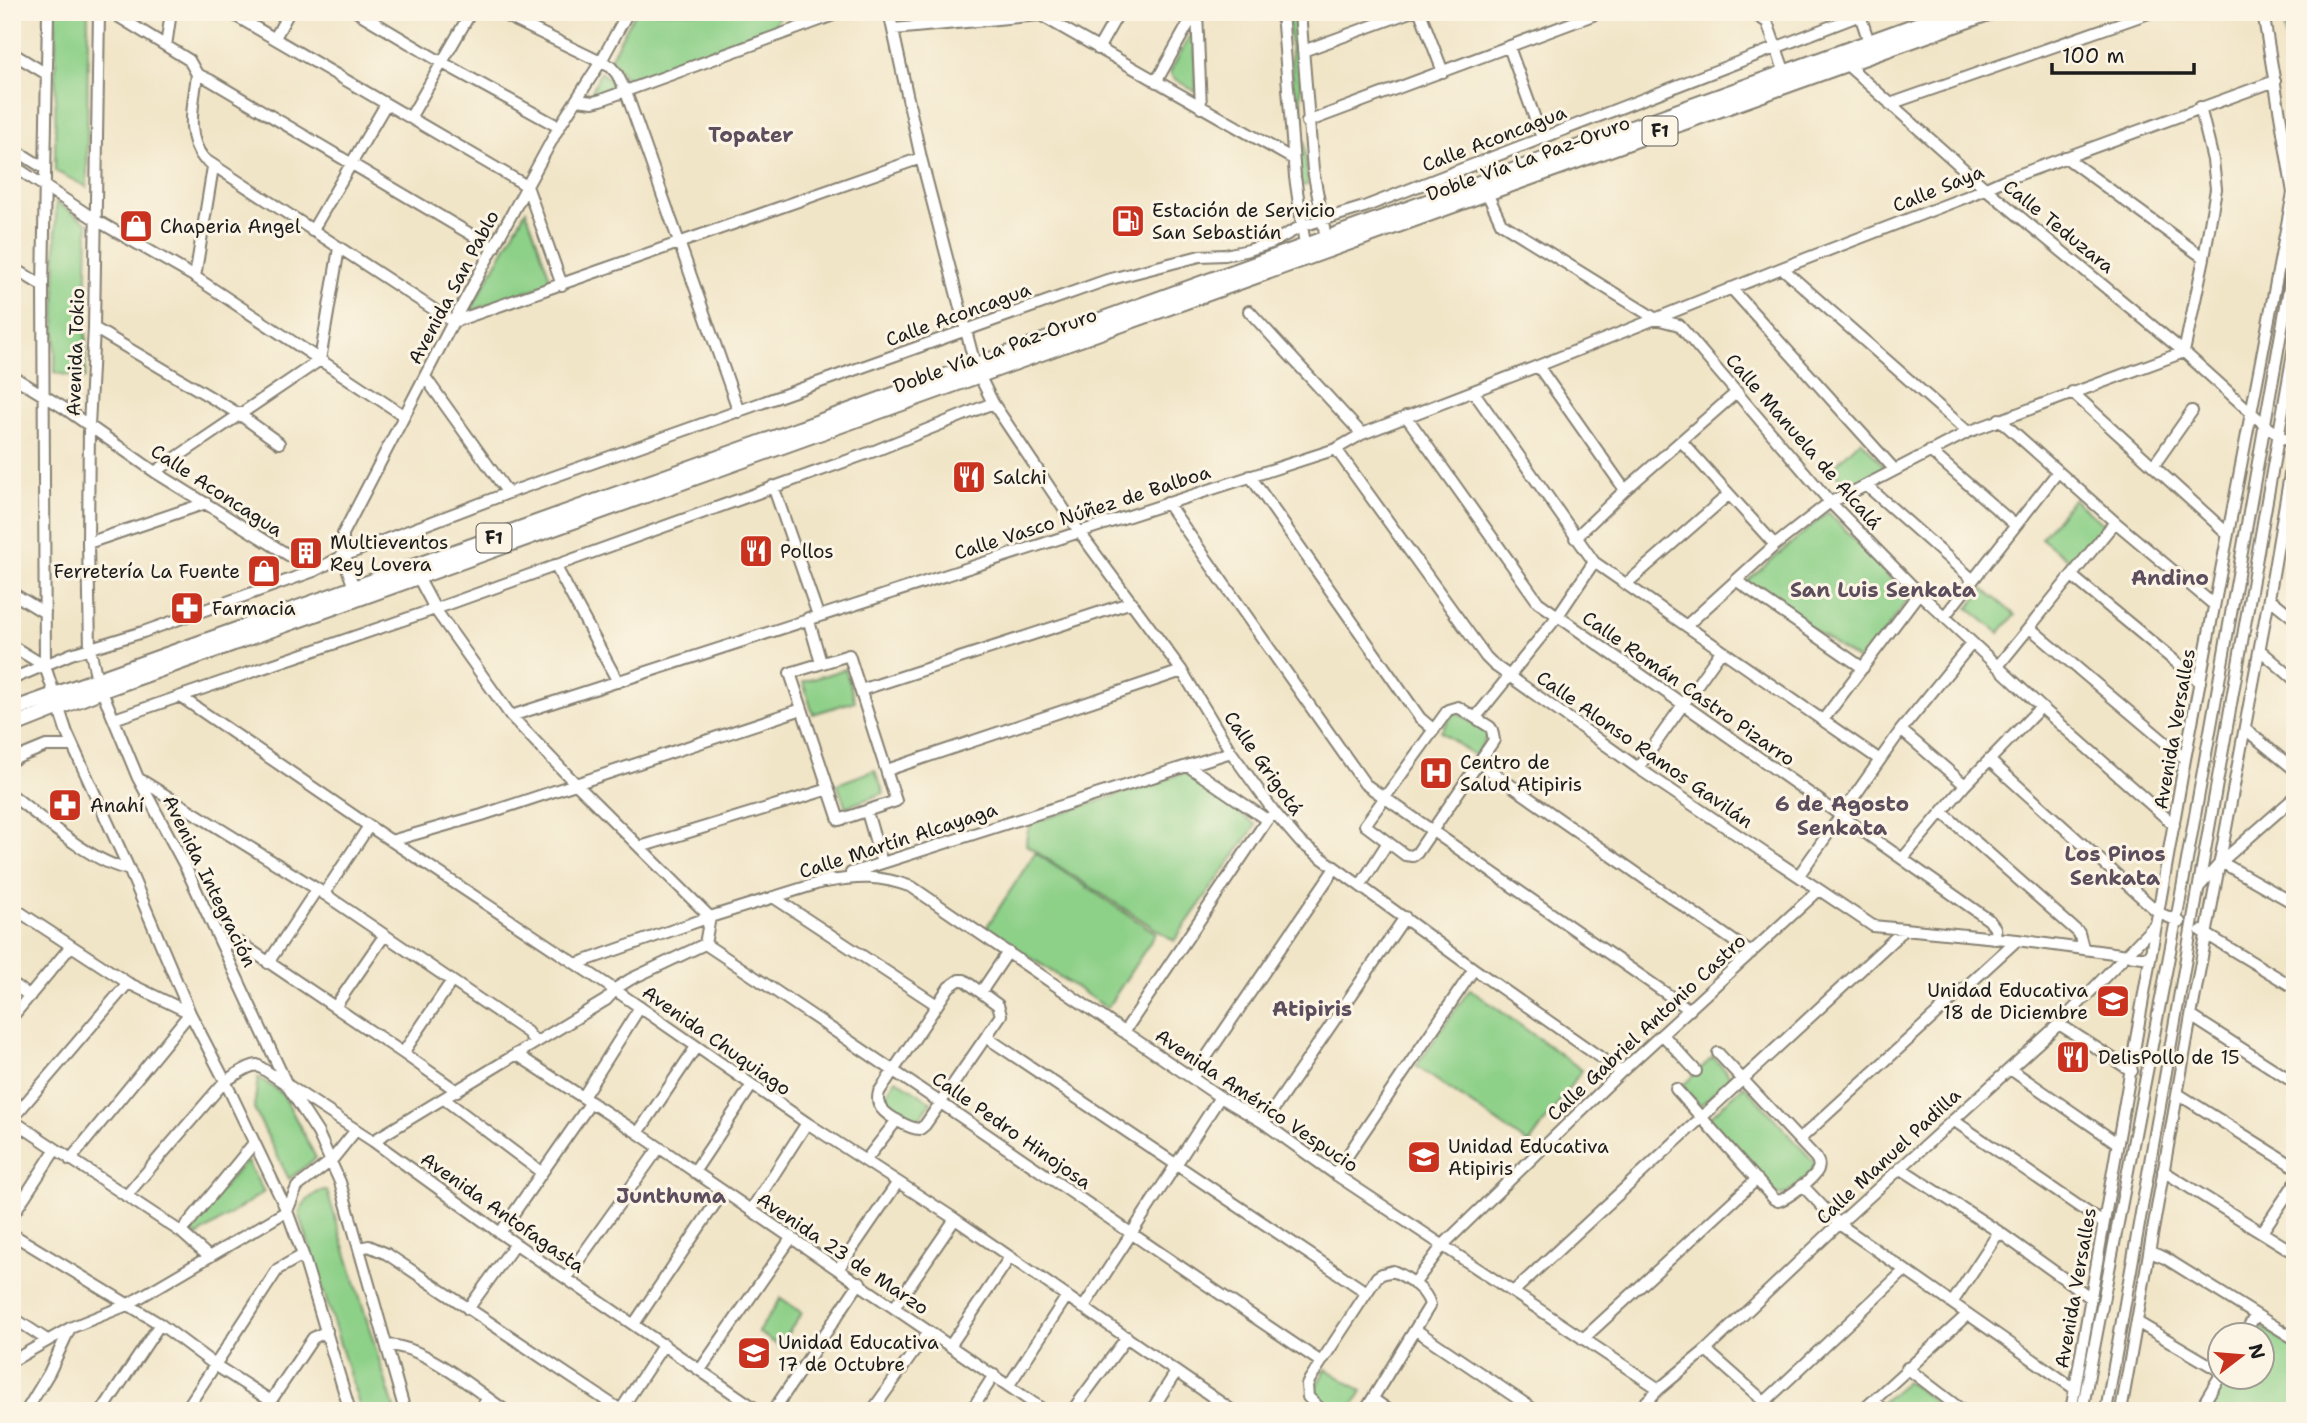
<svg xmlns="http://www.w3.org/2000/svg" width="2307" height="1423" font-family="'Shantell Sans',sans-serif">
<rect width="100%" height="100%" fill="#fcf5e5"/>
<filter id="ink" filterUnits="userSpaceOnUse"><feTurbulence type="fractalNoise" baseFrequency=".0143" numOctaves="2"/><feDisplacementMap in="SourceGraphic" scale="14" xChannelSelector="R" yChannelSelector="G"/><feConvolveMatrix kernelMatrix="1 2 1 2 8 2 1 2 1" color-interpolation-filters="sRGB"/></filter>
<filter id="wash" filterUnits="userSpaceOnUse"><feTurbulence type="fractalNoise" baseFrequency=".00686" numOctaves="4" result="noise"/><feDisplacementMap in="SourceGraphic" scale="28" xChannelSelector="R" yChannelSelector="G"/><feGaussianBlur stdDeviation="1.57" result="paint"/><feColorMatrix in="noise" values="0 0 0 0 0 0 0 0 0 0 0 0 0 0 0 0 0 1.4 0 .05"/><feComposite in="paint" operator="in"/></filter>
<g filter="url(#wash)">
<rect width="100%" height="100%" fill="#f1e5c7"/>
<path fill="#8dd088" stroke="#547652" stroke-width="2" d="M56,12H88L87,187L55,171Z
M635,12H781L773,29L628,81L610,59Z
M1288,12H1295L1303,123L1299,126L1296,124Z
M2282,12H2295V106Z
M1191,33L1195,34L1196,92L1173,78L1170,72Z
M600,72L609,79L613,88L590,96Z
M1300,137L1304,141L1308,184L1304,186L1301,184L1297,142Z
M56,202L88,223L85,378L55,373Z
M526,210L552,283L470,311Z
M1861,440L1888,471L1851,490L1831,469Z
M2073,499L2103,524V528L2074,564L2041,538Z
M1828,512L1909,598L1862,663L1745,583Z
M1984,589L2015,615L1999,633L1968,608Z
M845,669L855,701L813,714L803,682Z
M1455,711L1489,734L1475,756L1441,732Z
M875,770L884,793L846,807L837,784Z
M1184,773L1256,825L1174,941L1026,845L1027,833L1032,823Z
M1035,853L1156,933L1107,1008L986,928Z
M1470,989L1582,1070L1529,1144L1416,1066Z
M1713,1057L1731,1077L1700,1106L1682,1086Z
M258,1077L283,1094L316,1158L289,1179L254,1109Z
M896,1079L931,1102L915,1125L881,1102Z
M1744,1085L1815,1163C1811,1177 1791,1193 1778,1196L1708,1119Z
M246,1160L264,1192L197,1236L187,1230Z
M324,1190L327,1191L395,1411H361L299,1213C301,1204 315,1192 324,1190Z
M781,1298L802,1313L779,1346L758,1332Z
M2258,1324L2295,1348V1411H2204L2224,1378H2262V1336L2250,1335Z
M1326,1369L1362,1391L1350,1411H1338L1311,1394Z
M1906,1382L1949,1411H1889L1881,1403Z"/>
</g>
<g filter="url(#ink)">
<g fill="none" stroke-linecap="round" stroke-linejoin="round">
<g stroke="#868072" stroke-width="14">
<path id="minor" d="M48,12L43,286L45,666L67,733L129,869L190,1013L225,1081L287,1211L303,1255L350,1411
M99,12L94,328L89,426L88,543L90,649L97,679L138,778L185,866L288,1087L318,1133L340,1182L405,1411
M111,12L189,60L197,74C194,103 184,135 204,159L453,322L921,158
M229,12L527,186L562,285
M357,12L441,62L559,127
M498,12L611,67L617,74L626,92L739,412
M889,12L921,158L975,365
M1035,12L1293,159
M1197,12L1201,108
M1282,12L1295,177L1305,245
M1300,12L1313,170L1327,243
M1420,12L1443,72
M1751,12L1767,22L1785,73
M1859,12L1869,42
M2263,12L2294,199
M894,29L1040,15
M275,38L289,12
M166,46L171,12
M1509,47L1542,138
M1098,49L1119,12
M1303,51L1410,12
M12,53L45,73
M1846,64L1986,189L2184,352L2265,425L2295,446
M197,74L210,80L494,248
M1156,82L1195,12
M577,100L593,102L601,100L842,12
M1890,104L2152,12
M410,118L471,12
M1307,122L1601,12
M12,148L44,168
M2065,157L2204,258
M12,165L96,220L195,277L403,415
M1487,193L1501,223L1656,319L1679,325L1830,502L1919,593L2041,707L2174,825
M312,231L386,104
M12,267L43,286
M1782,268L1968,432
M195,277L213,167
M1731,288L1894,469
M1249,311L1362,434
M94,328L239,414L279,443
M1538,366L1625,490
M12,376L64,408L155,472L314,571L343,556L508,493L1107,280L1200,256L1225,255L1249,250L1271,243L1302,226L1364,207L1868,12
M425,377L508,493
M980,377L993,403L1080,533L1182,671L1231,752L1275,813L1300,842L1474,969L1621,1072
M1473,391L1594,562L1880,760
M2072,392L2228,534
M1406,416L1538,602L1989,920L1995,928L1996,939
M1999,419L2115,522L2214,605
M1682,442L1775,545
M1336,449L1486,657L1494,665L1638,768L1873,926L2017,940L2150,958
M1930,451L2015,525
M2154,465L2192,411
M155,472L320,360L339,248
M1250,476L1420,718L1434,730
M1866,485L1972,579
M773,486L818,615
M1167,503L1365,784L1690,1010
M2282,523L2295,534
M1575,538L1625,490L1737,392
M88,543L206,503
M555,565L618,682
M2072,576L2200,682
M418,577L435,609L511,716L575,783L710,917L705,944C912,1081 1115,1224 1321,1362
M1737,581L1863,668
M1626,584L1728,495
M354,588L343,556V534L453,322L559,127L600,63L628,12
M12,593L45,613
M2269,598L2295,619
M1944,617L2057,473
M808,618L821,663
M1687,625L1775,545L1830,502L1849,494L1968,432L2184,352L2204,258L2216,189L2213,160L2200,107
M2030,628L2185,759
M12,646L45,666
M2260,650L2295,680
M849,655L896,801L839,820L790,673Z
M1998,666L2115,522
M12,679L71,654L143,632L314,571
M861,690L1132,602
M181,697L369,826L615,990L807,1123L955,1219L1233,1411
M1458,707L1490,727L1492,730L1494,740L1417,853L1413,856L1405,855L1365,825L1448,710Z
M511,716L1336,449L1362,434L1538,366L1782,268L1966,197L2004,180L2275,81
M1476,717L1557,617L1594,562
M114,719L435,609L877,450L993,403
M1823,720L1919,593
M2245,729L2295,770
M1901,730L1965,785
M12,760L46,746H72
M1989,760L2159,913L2180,922
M1479,763L1751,953
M1188,766L1267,820
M1638,768L1721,651
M887,770L1182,671
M141,780L317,889L527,1032L535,1042
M12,795C40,817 95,865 129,869
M867,812L882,863
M1942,812L2079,933L2083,948
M391,841L482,815L802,709
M640,847L829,789
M1903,858L1965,785L2041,707
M2221,862L2295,904
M851,873L1231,752
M1799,875L1901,730L1972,643
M825,882C859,876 879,875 912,887L1124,1032L1220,1097L1264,1123L1335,1174L1659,1389
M1360,886L1388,842
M2200,886L2221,862L2295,797
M324,894L369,826
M773,897L937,1005
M12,907L128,983L190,1013
M2201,931L2295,988
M223,945L232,942L240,943L403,1053L457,1091
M268,963L317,889
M576,964L710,917L832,879
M959,980H964L998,1005L1001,1015L925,1125L920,1129C910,1129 883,1115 879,1104C877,1100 878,1096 879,1092L949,987Z
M12,984L30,996
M981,992L1008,952
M335,1007L384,936
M2191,1016L2295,1083
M12,1017L71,946
M2059,1024L2132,1071
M1124,1032L1267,820L1275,813
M1662,1034L1696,1071
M986,1037L1366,1292
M403,1053L451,982
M516,1054L638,1133L1045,1411
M2010,1069L2117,1143
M1192,1078L1335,868
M1676,1089L1774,1199L1778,1201C1787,1199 1815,1178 1818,1169C1820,1164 1818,1162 1816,1158L1718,1053
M2178,1094L2295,1167
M583,1097L640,1007
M444,1099L541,1172
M12,1119L128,983
M12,1120L181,1232L208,1256
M1953,1120L2103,1223
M1264,1123L1405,917
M638,1133L696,1047
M1800,1139L2017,940
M373,1141L606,1000L618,987L631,979L705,944
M70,1160L190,1013
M865,1161L897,1120
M1900,1168L1999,1232L2091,1298
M2163,1171L2295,1253
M694,1172L752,1085
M1335,1174L1474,969
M1802,1185L1839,1224L2075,1389
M126,1196L225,1081C235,1076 246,1066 257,1065L373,1141L500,1233L759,1411
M751,1210L807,1123
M12,1216L55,1150
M181,1232L254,1143
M2262,1232L2295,1183
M500,1233L591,1102
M12,1234L160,1324L215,1365L271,1401
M359,1248L369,1246L387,1254L622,1411
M2150,1252L2165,1258L2295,1339
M839,1268L898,1182
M566,1278L659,1148
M1414,1284L1443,1245L1621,1072L1819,890
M1514,1291L1905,929
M1952,1303L1999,1232
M894,1308L955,1219
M1083,1308L1220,1097
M468,1309L515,1244
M12,1317L47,1340
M2137,1322L2220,1371
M634,1324L723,1192
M1416,1330L1536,1411
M2243,1336L2255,1316
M1583,1339L1757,1179
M387,1345C426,1346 473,1389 506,1411
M950,1346L1010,1257
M1706,1350L1775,1411
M12,1361L70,1328L127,1305L287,1211L297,1187L331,1161L356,1130
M1907,1368L1963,1411
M700,1370L792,1237
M1009,1385L1067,1296
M1373,1399L1390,1411
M1874,1400L1885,1411
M26,1411L49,1373L70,1328
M102,1411L160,1324
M185,1411L278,1269L303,1255
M264,1411L313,1338L327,1331
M479,1411L488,1398
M620,1411L664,1344
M773,1411L860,1282
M872,1411L928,1332
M971,1411L994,1375
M1072,1411L1127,1337
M1151,1411L1176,1372
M1323,1411L1308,1397L1307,1385L1310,1379L1377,1277L1382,1274L1393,1271C1407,1277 1427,1290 1430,1305L1365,1411
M1637,1411L1659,1389L1706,1350L1839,1224L2059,1024L2155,925
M1755,1411L1904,1271
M1862,1411L1968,1314
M2071,1411L2185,759L2293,193
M2082,1411L2181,894L2295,255
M2106,1411L2295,342
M2121,1411L2191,1016L2269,598L2295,445
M2199,1411L2220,1376"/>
</g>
<g stroke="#868072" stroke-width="18">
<path id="highway" d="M12,710L791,432L1952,12
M12,726L103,690L1991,12"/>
</g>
<use href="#minor" stroke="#fff" stroke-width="10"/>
<use href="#highway" stroke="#fff" stroke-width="14"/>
</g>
</g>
<defs>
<g id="fuel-square" transform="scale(1.75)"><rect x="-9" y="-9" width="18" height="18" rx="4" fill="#c8321e" stroke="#fcf5e5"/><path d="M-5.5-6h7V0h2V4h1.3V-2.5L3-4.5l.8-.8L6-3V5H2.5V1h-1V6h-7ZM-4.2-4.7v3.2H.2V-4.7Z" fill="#fff"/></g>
<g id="shop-square" transform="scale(1.75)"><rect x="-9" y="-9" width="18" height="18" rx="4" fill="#c8321e" stroke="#fcf5e5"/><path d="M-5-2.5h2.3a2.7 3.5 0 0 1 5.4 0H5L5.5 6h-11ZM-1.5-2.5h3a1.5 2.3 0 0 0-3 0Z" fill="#fff"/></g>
<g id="restaurant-square" transform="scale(1.75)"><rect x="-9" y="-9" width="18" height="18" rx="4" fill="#c8321e" stroke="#fcf5e5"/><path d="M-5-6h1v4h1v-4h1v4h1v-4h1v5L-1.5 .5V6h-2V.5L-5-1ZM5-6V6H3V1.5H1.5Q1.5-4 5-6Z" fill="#fff"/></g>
<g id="building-square" transform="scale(1.75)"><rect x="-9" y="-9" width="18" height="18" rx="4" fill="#c8321e" stroke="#fcf5e5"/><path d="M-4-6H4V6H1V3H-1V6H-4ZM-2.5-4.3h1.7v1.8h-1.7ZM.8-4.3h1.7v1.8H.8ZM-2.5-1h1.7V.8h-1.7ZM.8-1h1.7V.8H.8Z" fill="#fff"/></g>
<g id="pharmacy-square" transform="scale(1.75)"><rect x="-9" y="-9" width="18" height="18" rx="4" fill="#c8321e" stroke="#fcf5e5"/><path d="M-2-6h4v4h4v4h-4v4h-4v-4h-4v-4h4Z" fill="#fff"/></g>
<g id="hospital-square" transform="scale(1.75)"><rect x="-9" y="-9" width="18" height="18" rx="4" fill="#c8321e" stroke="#fcf5e5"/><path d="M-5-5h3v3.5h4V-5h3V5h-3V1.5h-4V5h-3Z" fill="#fff"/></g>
<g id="school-square" transform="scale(1.75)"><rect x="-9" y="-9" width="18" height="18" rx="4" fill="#c8321e" stroke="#fcf5e5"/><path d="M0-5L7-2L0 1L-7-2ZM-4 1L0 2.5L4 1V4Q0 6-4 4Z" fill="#fff"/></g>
</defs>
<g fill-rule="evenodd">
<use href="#fuel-square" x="1128" y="221"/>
<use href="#shop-square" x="136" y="226"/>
<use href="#restaurant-square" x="969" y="477"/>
<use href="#restaurant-square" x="756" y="551"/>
<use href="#building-square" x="306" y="553"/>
<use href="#shop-square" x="264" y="571"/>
<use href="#pharmacy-square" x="187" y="608"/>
<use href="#hospital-square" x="1436" y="773"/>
<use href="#pharmacy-square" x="65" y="805"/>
<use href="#school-square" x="2113" y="1001"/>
<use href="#restaurant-square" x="2073" y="1057"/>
<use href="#school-square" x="1424" y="1157"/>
<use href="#school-square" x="754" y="1353"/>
</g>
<g text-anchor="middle" stroke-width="6" stroke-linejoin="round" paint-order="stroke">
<g fill="#fcf5e5" stroke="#5f5d58" stroke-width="2">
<rect x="1642.5" y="116.5" width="35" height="29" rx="5"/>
<rect x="476.5" y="523.5" width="35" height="29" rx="5"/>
</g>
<g font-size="18" font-weight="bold" fill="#1c1c1c">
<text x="1660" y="137">F1</text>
<text x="494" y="544">F1</text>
</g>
<g font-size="19" fill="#1c1c1c" stroke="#fcf5e5">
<text transform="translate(1494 138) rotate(-21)" y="7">Calle Aconcagua</text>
<text transform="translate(1528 158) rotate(-20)" y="7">Doble Vía La Paz-Oruro</text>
<text transform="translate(1938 188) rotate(-22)" y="7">Calle Saya</text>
<text transform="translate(2059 226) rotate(39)" y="7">Calle Teduzara</text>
<text transform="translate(453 287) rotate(-62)" y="7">Avenida San Pablo</text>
<text transform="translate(958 314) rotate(-20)" y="7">Calle Aconcagua</text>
<text transform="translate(995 350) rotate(-20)" y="7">Doble Vía La Paz-Oruro</text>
<text transform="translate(75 352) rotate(-88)" y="7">Avenida Tokio</text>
<text transform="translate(1804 441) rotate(49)" y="7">Calle Manuela de Alcalá</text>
<text transform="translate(217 490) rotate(33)" y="7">Calle Aconcagua</text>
<text transform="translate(1082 512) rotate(-18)" y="7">Calle Vasco Núñez de Balboa</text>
<text transform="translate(1689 688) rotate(35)" y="7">Calle Román Castro Pizarro</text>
<text transform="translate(2174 729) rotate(-80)" y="7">Avenida Versalles</text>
<text transform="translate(1645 749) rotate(35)" y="7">Calle Alonso Ramos Gavilán</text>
<text transform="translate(1264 763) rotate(55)" y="7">Calle Grigotá</text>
<text transform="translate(898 840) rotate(-18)" y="7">Calle Martín Alcayaga</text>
<text transform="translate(210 881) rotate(64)" y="7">Avenida Integración</text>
<text transform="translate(1646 1027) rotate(-43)" y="7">Calle Gabriel Antonio Castro</text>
<text transform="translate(717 1040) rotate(35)" y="7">Avenida Chuquiago</text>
<text transform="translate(1257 1100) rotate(34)" y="7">Avenida Américo Vespucio</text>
<text transform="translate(1012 1130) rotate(35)" y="7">Calle Pedro Hinojosa</text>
<text transform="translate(1888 1156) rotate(-43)" y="7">Calle Manuel Padilla</text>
<text transform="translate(503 1212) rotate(35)" y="7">Avenida Antofagasta</text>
<text transform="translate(843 1253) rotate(34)" y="7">Avenida 23 de Marzo</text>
<text transform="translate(2075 1288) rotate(-80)" y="7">Avenida Versalles</text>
</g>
<g font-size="19" fill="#1c1c1c" stroke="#fcf5e5" text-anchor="start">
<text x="1152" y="217">Estación de Servicio<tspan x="1152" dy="22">San Sebastián</tspan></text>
<text x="160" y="233">Chaperia Angel</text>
<text x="993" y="484">Salchi</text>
<text x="330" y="549">Multieventos<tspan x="330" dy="22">Rey Lovera</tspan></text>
<text x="780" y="558">Pollos</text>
<text x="240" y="578" text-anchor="end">Ferretería La Fuente</text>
<text x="212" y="615">Farmacia</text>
<text x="1460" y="769">Centro de<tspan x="1460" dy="22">Salud Atipiris</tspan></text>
<text x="90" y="812">Anahí</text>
<text x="2088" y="997" text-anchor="end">Unidad Educativa<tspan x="2088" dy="22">18 de Diciembre</tspan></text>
<text x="2098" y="1064">DelisPollo de 15</text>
<text x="1448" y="1153">Unidad Educativa<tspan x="1448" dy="22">Atipiris</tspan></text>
<text x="778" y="1349">Unidad Educativa<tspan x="778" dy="22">17 de Octubre</tspan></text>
</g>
<g font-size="21" font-weight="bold" fill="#5d4e5e" stroke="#fcf5e5">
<text x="751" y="142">Topater</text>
<text x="2170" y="585">Andino</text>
<text x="1883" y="597">San Luis Senkata</text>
<text x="1842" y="811">6 de Agosto<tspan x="1842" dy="24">Senkata</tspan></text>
<text x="2115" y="861">Los Pinos<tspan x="2115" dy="24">Senkata</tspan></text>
<text x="1312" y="1016">Atipiris</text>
<text x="671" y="1203">Junthuma</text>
</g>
</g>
<rect width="2307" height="1423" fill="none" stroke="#fcf5e5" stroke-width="42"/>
<g transform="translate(2241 1356) rotate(74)"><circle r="33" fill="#fcf5e5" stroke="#a29e95" stroke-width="2"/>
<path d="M0-5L12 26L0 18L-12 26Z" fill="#c8321e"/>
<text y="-10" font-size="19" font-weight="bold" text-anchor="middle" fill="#1c1c1c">N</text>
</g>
<path d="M2052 63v10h142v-10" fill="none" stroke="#1c1c1c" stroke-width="3.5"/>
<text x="2062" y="63" font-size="21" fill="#1c1c1c" stroke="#fcf5e5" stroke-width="5" paint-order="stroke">100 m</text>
</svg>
